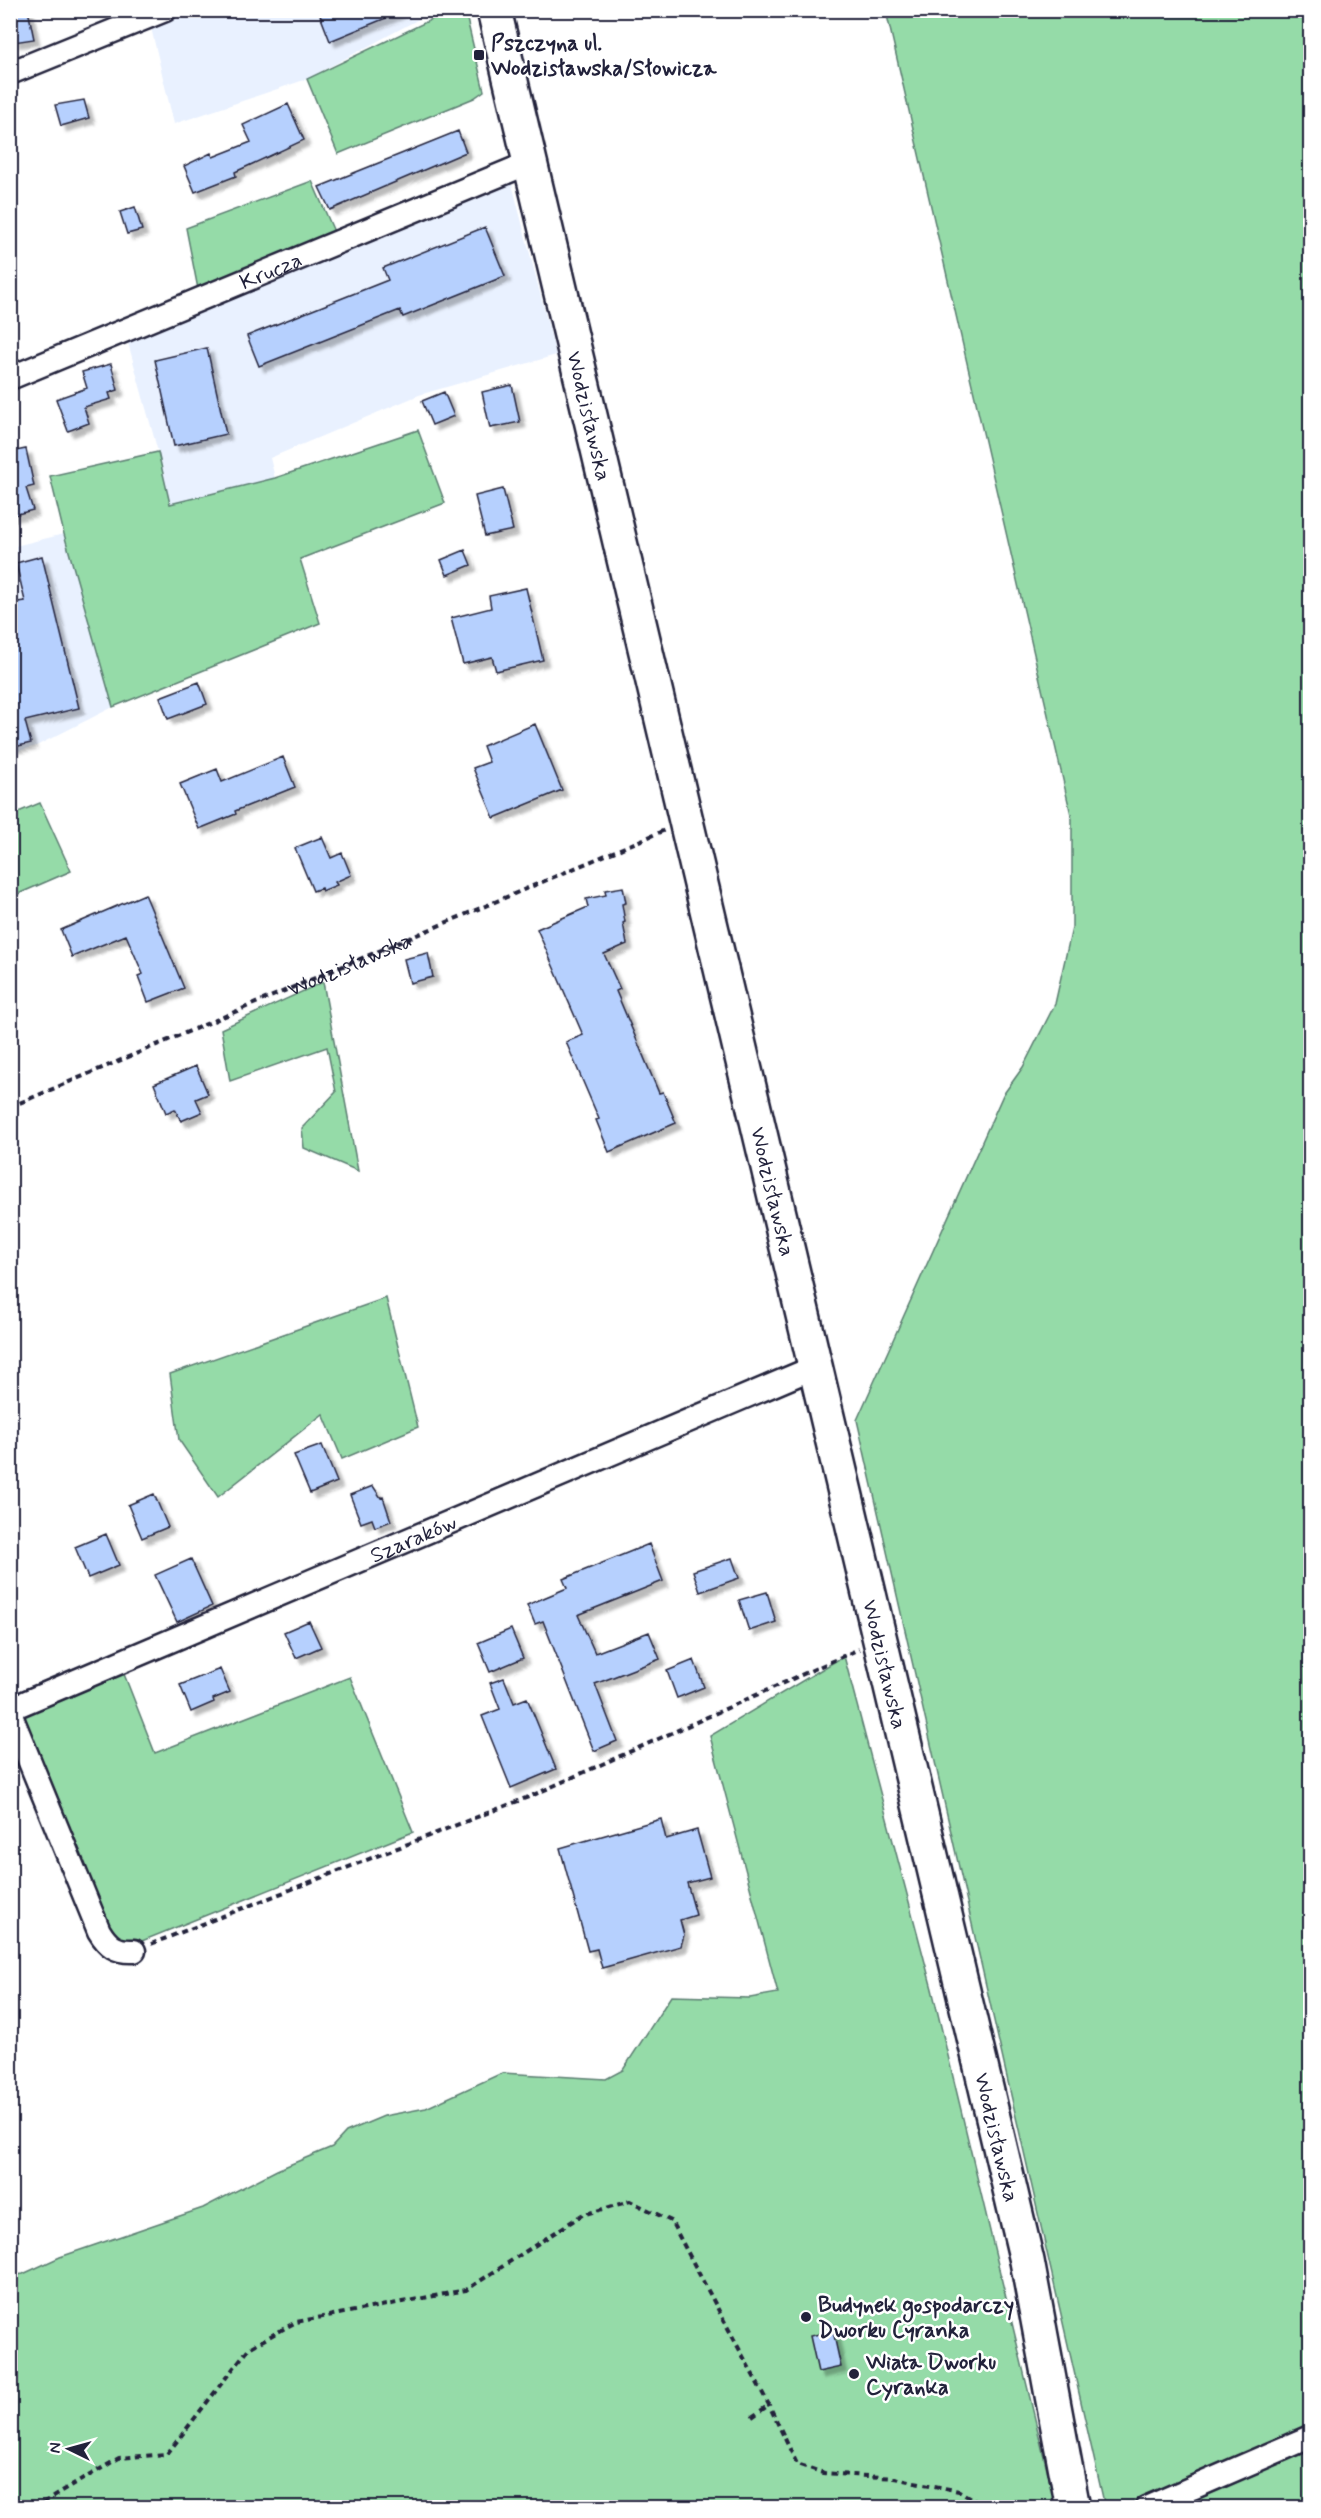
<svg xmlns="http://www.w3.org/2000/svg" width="1321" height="2518" font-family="Mynerve,sans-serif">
<defs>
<filter id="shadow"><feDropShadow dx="5.5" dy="5.5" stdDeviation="1.5" flood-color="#0004"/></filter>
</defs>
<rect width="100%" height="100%" fill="#fff"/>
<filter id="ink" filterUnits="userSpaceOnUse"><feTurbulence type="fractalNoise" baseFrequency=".0167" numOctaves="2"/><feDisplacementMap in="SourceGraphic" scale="12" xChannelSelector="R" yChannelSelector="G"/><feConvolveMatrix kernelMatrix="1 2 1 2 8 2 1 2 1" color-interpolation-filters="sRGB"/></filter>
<g filter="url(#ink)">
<path fill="#e9f1ff" d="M147,11H434L307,79L174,124Z
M512,184L556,355L419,395L270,458L275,478L170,504L158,452L127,339Z
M64,534L113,707L36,746L11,753V547Z"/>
<path fill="#95dba8" stroke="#5c7e72" stroke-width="1.5" d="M451,10L465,11L484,91L474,98L338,154L307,79Z
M886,11H1310V2507H1105L857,1420L1003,1095L1023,1067L1055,1004L1072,928V819Z
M312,181L335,234L198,289L186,228Z
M418,430L445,503L300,559L320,623L113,707L64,534L50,476L158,452L170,504L275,478Z
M40,803L71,871L11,897V815Z
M323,982L358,1171L304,1148L302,1128L336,1092L327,1047L230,1081L221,1029Z
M386,1298L418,1427L342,1459L323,1414L218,1497L179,1440L170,1374Z
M844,1656L932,1989L1052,2490L1053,2507L11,2508V2276L23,2274L60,2257L203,2208L277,2170L332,2147L346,2132L384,2116L426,2108L502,2073L606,2079L623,2070L671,1996L750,1998L778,1993L710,1736Z
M122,1669L155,1753L350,1677L413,1832L132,1945L110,1936L18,1712Z"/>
<path fill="#b6d0fe" stroke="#22223b" stroke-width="1.5" filter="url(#shadow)" d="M10,10H28L34,39L14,42Z
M318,10H403V11L330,41Z
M84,100L89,118L61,126L55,105Z
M288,104L304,140L235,172L236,176L195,192L184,166L211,153L213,157L251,142L243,125Z
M458,131L466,152L330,210L319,187Z
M135,207L142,230L127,234L120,212Z
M485,227L505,276L403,317L400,310L259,366L247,336L388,280L383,268Z
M207,348L226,434L174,446L155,360Z
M111,364L118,390L109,393L111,399L84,407L89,423L68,431L56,399L87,388L82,372Z
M512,385L520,422L490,428L482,392Z
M444,392L454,416L432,425L422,401Z
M15,448L16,451L26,449L34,486L26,488L33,510L10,516V449Z
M503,489L513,530L485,536L475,496Z
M465,550L471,565L447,575L441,560Z
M42,556L79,708L25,721L31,743L10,748V603L25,601L16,563Z
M526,588L543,660L496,671L492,657L463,664L451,618L491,608L489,596Z
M199,682L207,704L168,719L160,697Z
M535,724L562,790L494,818L473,768L489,762L483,746Z
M283,757L295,787L235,811L236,814L199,829L180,784L217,769L222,782Z
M322,837L331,858L342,853L351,875L335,882L337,885L322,891L321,888L313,891L295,848Z
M623,887L626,903L622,904L625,922L623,923L627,944L604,954L620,989L616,991L659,1093L663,1092L676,1123L609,1152L596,1120L599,1119L566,1042L583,1035L537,929L588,907L586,899L606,895L605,890Z
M145,894L184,988L148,1002L138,976L143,974L126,935L72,957L61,930Z
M428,953L433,977L410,983L404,959Z
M196,1066L208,1094L196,1099L202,1112L181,1121L175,1109L166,1113L154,1084Z
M322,1445L337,1482L310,1493L294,1455Z
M373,1486L381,1498L383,1497L391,1521L375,1527L372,1519L361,1523L350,1495Z
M154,1494L168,1527L142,1538L128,1505Z
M106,1534L119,1565L88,1578L75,1547Z
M649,1544L663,1581L578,1615L595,1653L649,1632L660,1659L595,1684L617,1741L594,1751L543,1621L535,1624L527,1605L567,1588L563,1579Z
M732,1558L739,1578L700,1592L693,1571Z
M191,1559L212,1606L177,1622L155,1575Z
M767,1592L776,1622L749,1631L739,1600Z
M309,1621L321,1647L296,1658L284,1632Z
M511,1629L523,1658L490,1672L478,1643Z
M694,1660L704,1687L677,1698L667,1671Z
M220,1669L230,1692L213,1699L214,1702L191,1712L180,1685Z
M504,1678L514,1703L527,1698L556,1769L511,1788L482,1716L500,1709L490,1683Z
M661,1819L666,1839L697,1830L710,1877L687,1883L696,1915L680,1920L684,1935L681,1946L602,1968L597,1949L588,1951L560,1848Z
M833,2331L841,2367L818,2372L810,2336Z"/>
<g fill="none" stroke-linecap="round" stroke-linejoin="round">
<g stroke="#22223b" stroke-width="27">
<g id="street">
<path d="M10,73L165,10"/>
<path id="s2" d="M10,378L531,162"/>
<path id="s3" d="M10,1709L815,1367"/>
<path d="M10,1713L99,1931C108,1946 116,1952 134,1951"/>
<path d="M1146,2508L1310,2437"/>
</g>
</g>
<g stroke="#22223b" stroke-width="38">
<g id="secondary">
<path id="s4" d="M494,10L1027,2261L1073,2508"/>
</g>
</g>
<g stroke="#22223b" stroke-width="4" stroke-dasharray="6 4.5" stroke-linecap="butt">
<path id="s1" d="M10,1107L665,830"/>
<path d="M151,1944L531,1796L859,1649"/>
<path d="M752,2417L769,2405"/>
<path d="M34,2508L119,2458L167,2454L249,2348L296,2322L466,2290L582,2215L630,2201L671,2221L769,2405L797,2464L824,2473L895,2478L959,2491L987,2508"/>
</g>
<use href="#street" stroke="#fff" stroke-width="22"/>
<use href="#secondary" stroke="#fff" stroke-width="33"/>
</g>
</g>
<g fill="#22223b" stroke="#fff" stroke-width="2">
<rect x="473" y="49" width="12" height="12" rx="3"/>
<circle cx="806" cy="2317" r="6"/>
<circle cx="854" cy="2374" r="6"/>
</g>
<g text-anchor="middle" stroke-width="5" stroke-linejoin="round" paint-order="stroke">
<g font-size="22" font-weight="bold" fill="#22223b" stroke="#fff" text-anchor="start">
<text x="491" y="50">Pszczyna ul.<tspan x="491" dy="25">Wodzisławska/Słowicza</tspan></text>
<text x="818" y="2312">Budynek gospodarczy<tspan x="818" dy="25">Dworku Cyranka</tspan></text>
<text x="866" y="2369">Wiata Dworku<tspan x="866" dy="25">Cyranka</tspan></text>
</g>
<g font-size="22" fill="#22223b" stroke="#fff">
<text dy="8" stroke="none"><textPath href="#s2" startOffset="282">Krucza</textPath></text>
<text dy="8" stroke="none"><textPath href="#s4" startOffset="417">Wodzisławska</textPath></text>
<text dy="8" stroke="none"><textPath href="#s1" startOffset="368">Wodzisławska</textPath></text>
<text dy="8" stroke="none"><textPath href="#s4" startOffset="1214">Wodzisławska</textPath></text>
<text dy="8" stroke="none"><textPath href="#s3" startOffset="438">Szaraków</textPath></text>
<text dy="8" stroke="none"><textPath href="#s4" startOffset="1700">Wodzisławska</textPath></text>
<text dy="8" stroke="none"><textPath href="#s4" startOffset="2186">Wodzisławska</textPath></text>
</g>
</g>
<rect width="1321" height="2518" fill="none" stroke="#fff" stroke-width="36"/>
<rect x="18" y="18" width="1285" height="2482" fill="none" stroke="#22223b" stroke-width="2" filter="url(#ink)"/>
<g transform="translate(69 2449) rotate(275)" stroke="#ffffff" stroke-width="4.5" paint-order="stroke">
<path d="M0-4.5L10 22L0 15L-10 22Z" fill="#22223b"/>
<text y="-9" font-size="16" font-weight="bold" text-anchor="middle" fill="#22223b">N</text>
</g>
</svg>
